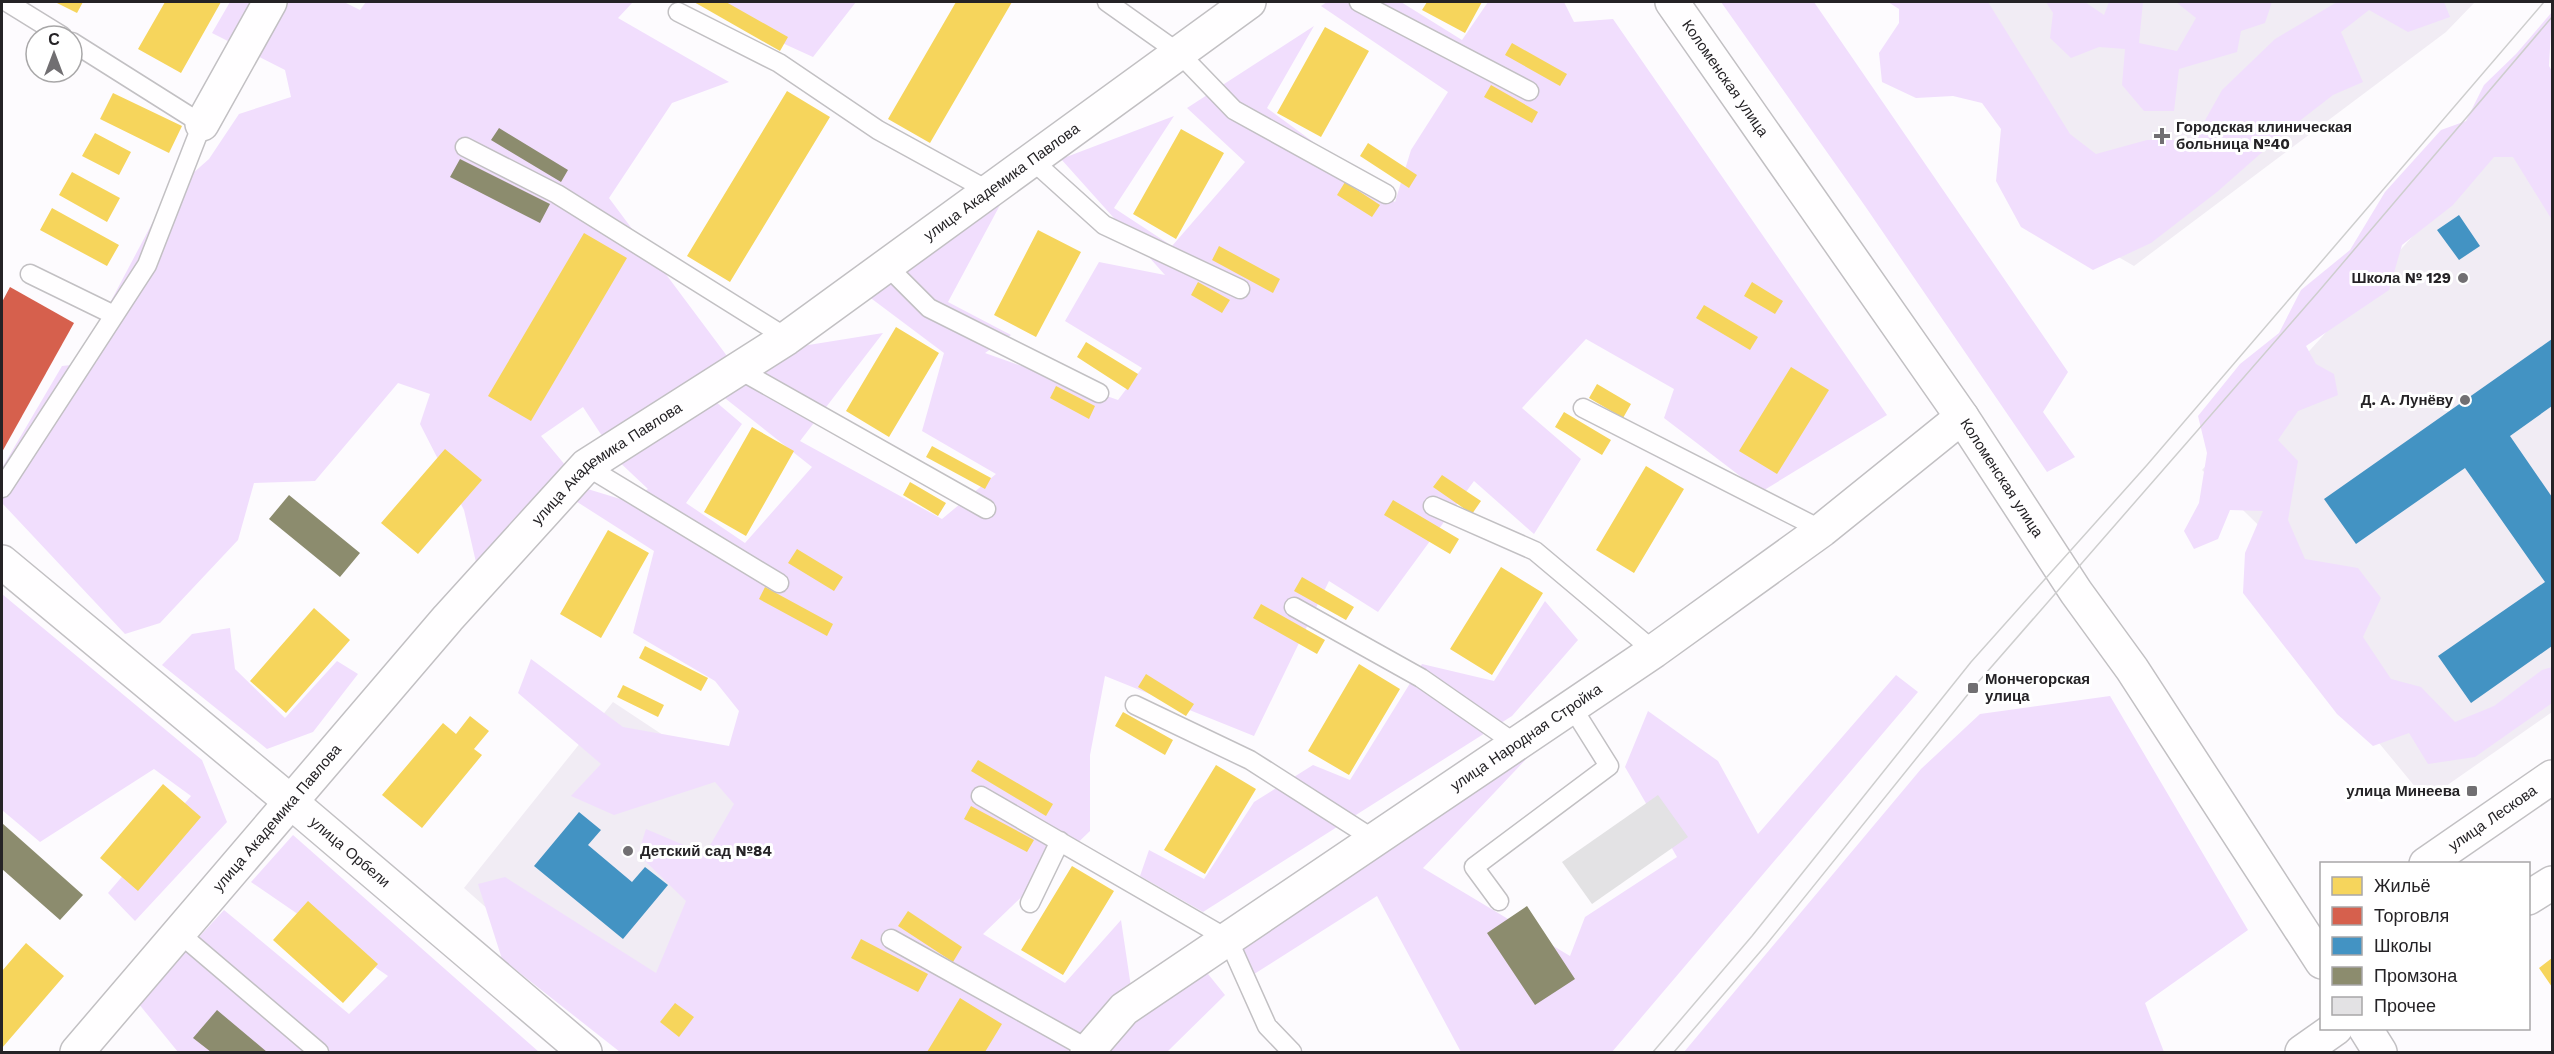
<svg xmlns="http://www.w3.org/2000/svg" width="2554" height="1054" font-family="'Work Sans',sans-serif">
<rect width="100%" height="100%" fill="#fdfbfe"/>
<path fill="#f1ecf4" d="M1922,2H2475L2446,32L2134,266L2089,240Z
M2548,86L2552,87V712L2426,800L2252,589L2293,559L2202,470Z
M613,702L784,815L636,1040L464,888Z"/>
<path fill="#f1defd" d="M230,2H344L360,10L366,2H633L618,18L729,82L672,103L609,198L727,356L604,439L583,407L541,436L571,472L478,571L464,510L420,424L430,394L398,383L315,481L254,483L238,540L160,623L125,634L2,503V468L62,366L97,362L93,335L166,197L209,159L239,114L291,97L285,70L212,33Z
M693,2H856L813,57Z
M1327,2H1401L1462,40L1488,2H1564L1574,22L1613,19L1887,415L1761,492L1664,418L1674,389L1586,339L1522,408L1581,459L1534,534L1474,481L1378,612L1329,581L1254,736L1105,676L1090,755V831L983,934L1065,983L1121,920L1131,987L1070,1052H620L502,959L478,884L505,877L656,973L686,901L638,854L646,829L705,854L734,804L715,782L614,815L571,796L601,764L518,693L531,659L623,727L729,746L739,711L715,681L633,633L654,551L571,498L581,487L627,501L648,489L613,456L709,396L742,424L686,503L745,543L812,467L721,395L796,347L883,333L800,441L942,519L996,474L922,431L944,353L868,296L1000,205L948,302L1011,335L985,353L1118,400L1142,368L1065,321L1099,262L1165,275L1061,159L1174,116L1114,208L1172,246L1245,162L1187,108L1314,26L1267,108L1395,202L1411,150L1448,92L1321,6Z
M1721,2H1814L2068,372L2043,412L2075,457L2047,472L1865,206Z
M1888,2H1988L2070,134L2096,154L2147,140H2194L2222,90L2275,39L2337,2H2444L2450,17L2408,32L2369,10L2341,32L2363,82L2333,95L2284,133L2217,192L2151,243L2093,270L2021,227L1996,181L2001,129L1982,103L1953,96L1916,98L1882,82L1879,53L1899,23V9Z
M2046,2H2085L2104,15L2109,2H2143L2139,43L2177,51L2196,18L2176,2H2272L2265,23L2241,31L2237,52L2179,69L2174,111H2144L2122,85L2125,49L2099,47L2071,58L2050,38L2053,13Z
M2552,12L2549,66L2552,71V220L2513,157H2494L2453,205L2402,245L2389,290L2306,346L2316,364L2334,374L2338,395L2298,411L2278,440L2298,461L2288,520L2305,559L2358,568L2381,598L2363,637L2391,679L2421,687L2455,722L2494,706L2542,670L2552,667V703L2475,757L2428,764L2409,733L2373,746L2337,714L2243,593L2245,553L2263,511L2230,510L2218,539L2194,549L2184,531L2199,503L2207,453L2198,416L2240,364L2279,333L2301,290L2350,250L2385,192L2441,130L2466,121L2484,85L2516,54Z
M2,594L202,760L227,822L135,921L108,893L191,796L154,769L40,842L2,810Z
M1545,601L1578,640L1512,716L1203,912L1140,876L1149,850L1204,879L1254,802L1313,765L1350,780L1422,664L1494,681Z
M230,628L235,669L285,718L337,661L358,674L313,732L267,749L162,665L192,634Z
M1896,675L1918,692L1612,1052H1461L1377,896L1251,976L1241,939L1521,748L1530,755L1423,868L1570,956L1585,917L1677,857L1625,767L1648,711L1718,761L1758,834Z
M2110,696L2248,930L2145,1003L2164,1052H1684L1921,769L1980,714Z
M293,835L539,1052H178L138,1003L224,910L349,1014L388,976L251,882Z
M1204,969L1225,995L1167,1052H1098L1130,1013Z"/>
<path fill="#f6d55c" d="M55,2H83L77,13Z
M165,2H221L181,73L138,49Z
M694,2H726L788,37L780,51Z
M956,2H1012L930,143L888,119Z
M1427,2H1482L1465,33L1422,10Z
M1325,27L1369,51L1321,137L1277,113Z
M1512,43L1567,74L1560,86L1505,55Z
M1491,85L1538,112L1532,123L1484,97Z
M787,91L830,117L730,282L687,256Z
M113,93L182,126L169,153L100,119Z
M1181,129L1224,153L1176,239L1133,214Z
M95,133L131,152L119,175L82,156Z
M1368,143L1417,175L1409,188L1360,156Z
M72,172L120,198L107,222L59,195Z
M1345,182L1380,205L1372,217L1337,195Z
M52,208L119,245L107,266L40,230Z
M1038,230L1081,252L1036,337L994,315Z
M584,233L627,258L531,421L488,396Z
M1219,246L1280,279L1273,293L1212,260Z
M1198,282L1230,300L1222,313L1191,295Z
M1752,282L1783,301L1775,314L1744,296Z
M1704,305L1758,337L1750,350L1696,318Z
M896,327L939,353L889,437L846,411Z
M1086,342L1138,374L1128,390L1077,357Z
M1791,367L1829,390L1777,474L1739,451Z
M1597,384L1631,404L1623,418L1589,398Z
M1056,386L1095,406L1089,419L1050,398Z
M1564,412L1611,440L1602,455L1555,427Z
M752,427L794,451L746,536L704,512Z
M932,446L991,478L985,489L926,457Z
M445,449L482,480L418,554L381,523Z
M1646,466L1684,489L1634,573L1596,550Z
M1442,475L1481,501L1472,514L1433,487Z
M910,482L946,503L938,516L903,495Z
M1393,500L1459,539L1450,554L1384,515Z
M608,530L649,553L601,638L560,614Z
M797,549L843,577L834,591L788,563Z
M1501,567L1543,593L1492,675L1450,649Z
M1302,577L1354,607L1346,620L1294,591Z
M765,587L833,624L827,636L759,599Z
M1261,604L1325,640L1317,654L1253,618Z
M314,608L350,640L286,713L250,681Z
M645,646L708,678L701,691L639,658Z
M1359,664L1400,689L1349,775L1308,751Z
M1146,674L1194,704L1186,716L1138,687Z
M623,685L664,705L658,717L617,697Z
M1123,712L1173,740L1165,755L1115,726Z
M470,716L489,731L474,749L482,755L422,828L382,795L443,723L456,734Z
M978,760L1053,804L1046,816L971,771Z
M1216,765L1256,789L1205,874L1164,850Z
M163,784L201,817L138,891L100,858Z
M971,806L1034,840L1027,852L964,819Z
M1072,866L1114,891L1063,975L1021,950Z
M308,901L378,964L343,1003L273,940Z
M908,911L962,947L953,962L898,926Z
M861,939L928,974L918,992L851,958Z
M26,943L64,976L2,1048V971Z
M2552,958V987L2539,968Z
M960,998L1002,1024L985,1052H927Z
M675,1003L694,1017L679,1037L660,1022Z"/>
<path fill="#d6604d" d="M10,287L74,323L2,452V302Z"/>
<path fill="#4393c3" d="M2459,215L2480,246L2459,260L2437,230Z
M2552,339V406L2510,436L2552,497V646L2471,703L2438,656L2545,582L2465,468L2356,544L2324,499Z
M579,812L601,830L588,845L632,882L645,867L668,885L623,939L534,866Z"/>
<path fill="#8c8c6e" d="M499,128L568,170L561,182L491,140Z
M460,159L550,204L540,223L450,177Z
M289,495L360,553L340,577L269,519Z
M2,823L83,895L60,920L2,869Z
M1527,906L1575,979L1535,1005L1487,933Z
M217,1010L267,1052H211L193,1038Z"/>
<path fill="#e3e2e4" d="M1658,795L1688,837L1592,904L1562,862Z"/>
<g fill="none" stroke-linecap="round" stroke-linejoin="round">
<g stroke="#c2c0c3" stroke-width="21">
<path id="service" d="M7,2L62,36
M1107,2L1179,53L1234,110L1386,194
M1359,2L1529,91
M678,12L779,63L878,130L989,191
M465,147L557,194L787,338
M1032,160L1104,225L1240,289
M887,266L929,308L1099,393
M30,274L114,315
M738,369L986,509
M1583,408L1822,530
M586,466L779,583
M2,488L147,265L202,124L72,42
M1433,506L1535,551L1654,651
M1294,607L1421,678L1516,744
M1135,705L1250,760L1375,840
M981,796L1228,939L1267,1026L1292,1052
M1499,901L1474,867L1609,766L1572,707
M1030,903L1060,841
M179,933L319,1052
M891,939L1090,1050"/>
</g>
<g stroke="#c2c0c3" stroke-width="36">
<g id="minor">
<path d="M202,124L270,2"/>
<path id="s1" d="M2,562L291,802L585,1052"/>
<path d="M2365,1028L2380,1052"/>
<path id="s2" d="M77,1052L448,618L586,466L787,338L1249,2"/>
<path id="s3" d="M1087,1052L1124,1009L1654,651L1822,530L1962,417"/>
</g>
</g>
<g stroke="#c2c0c3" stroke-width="36">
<g id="secondary">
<path id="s4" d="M1672,2L1962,417L2076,592L2132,669L2322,962"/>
<path id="s5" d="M2426,864L2552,777"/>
<path d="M2528,898L2552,883"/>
<path d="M2302,1052L2336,1028"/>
</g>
</g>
<use href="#service" stroke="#fffeff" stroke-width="18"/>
<use href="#minor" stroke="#fffeff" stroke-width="33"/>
<use href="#secondary" stroke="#fffeff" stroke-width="33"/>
<path stroke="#cecece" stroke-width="1.5" d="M1653,1052L1752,936L1971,662L2147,465L2544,2
M1674,1052L1766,945L1973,688L2319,291L2552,17"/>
</g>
<g fill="#716f72" stroke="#fff" stroke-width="2">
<path d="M2159 127h6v6h6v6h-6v6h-6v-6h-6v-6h6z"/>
<circle cx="2463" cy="278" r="6"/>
<circle cx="2465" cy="400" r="6"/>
<rect x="1967" y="682" width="12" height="12" rx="3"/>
<rect x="2466" y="785" width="12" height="12" rx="3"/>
<circle cx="628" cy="851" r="6"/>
</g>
<g text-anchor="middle" stroke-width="6" stroke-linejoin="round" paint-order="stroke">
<g font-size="15" fill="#252326" stroke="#fff">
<text dy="5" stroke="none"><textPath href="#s4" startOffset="93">Коломенская улица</textPath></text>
<text dy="5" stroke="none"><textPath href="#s2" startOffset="1280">улица Академика Павлова</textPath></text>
<text dy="5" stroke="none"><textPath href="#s2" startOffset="794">улица Академика Павлова</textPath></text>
<text dy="5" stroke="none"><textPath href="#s4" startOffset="579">Коломенская улица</textPath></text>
<text dy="5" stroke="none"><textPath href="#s3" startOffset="542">улица Народная Стройка</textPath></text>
<text dy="5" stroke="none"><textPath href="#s5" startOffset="81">улица Лескова</textPath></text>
<text dy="5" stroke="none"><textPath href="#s2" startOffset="308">улица Академика Павлова</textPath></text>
<text dy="5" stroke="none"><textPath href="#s1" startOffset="453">улица Орбели</textPath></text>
</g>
<g font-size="15" font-weight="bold" fill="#252326" stroke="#fff" text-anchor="start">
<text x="2176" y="132">Городская клиническая<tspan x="2176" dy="17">больница №40</tspan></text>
<text x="2451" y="283" text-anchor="end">Школа № 129</text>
<text x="2453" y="405" text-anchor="end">Д. А. Лунёву</text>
<text x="1985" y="684">Мончегорская<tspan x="1985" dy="17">улица</tspan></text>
<text x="2460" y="796" text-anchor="end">улица Минеева</text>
<text x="640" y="856">Детский сад №84</text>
</g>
</g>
<rect width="2554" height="1054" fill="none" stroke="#252326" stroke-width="6"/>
<rect x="2320" y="862" width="210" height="168" fill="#ffffff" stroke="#a8a7a8" stroke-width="1.5"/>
<rect x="2332" y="877" width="30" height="18" fill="#f6d55c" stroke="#a8a7a8" stroke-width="1.5"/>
<text x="2374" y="892" font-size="18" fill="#252326">Жильё</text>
<rect x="2332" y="907" width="30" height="18" fill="#d6604d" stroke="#a8a7a8" stroke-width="1.5"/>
<text x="2374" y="922" font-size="18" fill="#252326">Торговля</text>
<rect x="2332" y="937" width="30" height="18" fill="#4393c3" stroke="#a8a7a8" stroke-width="1.5"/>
<text x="2374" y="952" font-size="18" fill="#252326">Школы</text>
<rect x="2332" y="967" width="30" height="18" fill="#8c8c6e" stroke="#a8a7a8" stroke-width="1.5"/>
<text x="2374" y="982" font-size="18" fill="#252326">Промзона</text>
<rect x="2332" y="997" width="30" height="18" fill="#e3e2e4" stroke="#a8a7a8" stroke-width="1.5"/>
<text x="2374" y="1012" font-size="18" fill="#252326">Прочее</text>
<g transform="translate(54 54)"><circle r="28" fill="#ffffff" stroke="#a8a7a8" stroke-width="1.5"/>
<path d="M0-4.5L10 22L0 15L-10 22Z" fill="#716f72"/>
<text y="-9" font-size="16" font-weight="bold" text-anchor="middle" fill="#252326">С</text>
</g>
</svg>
